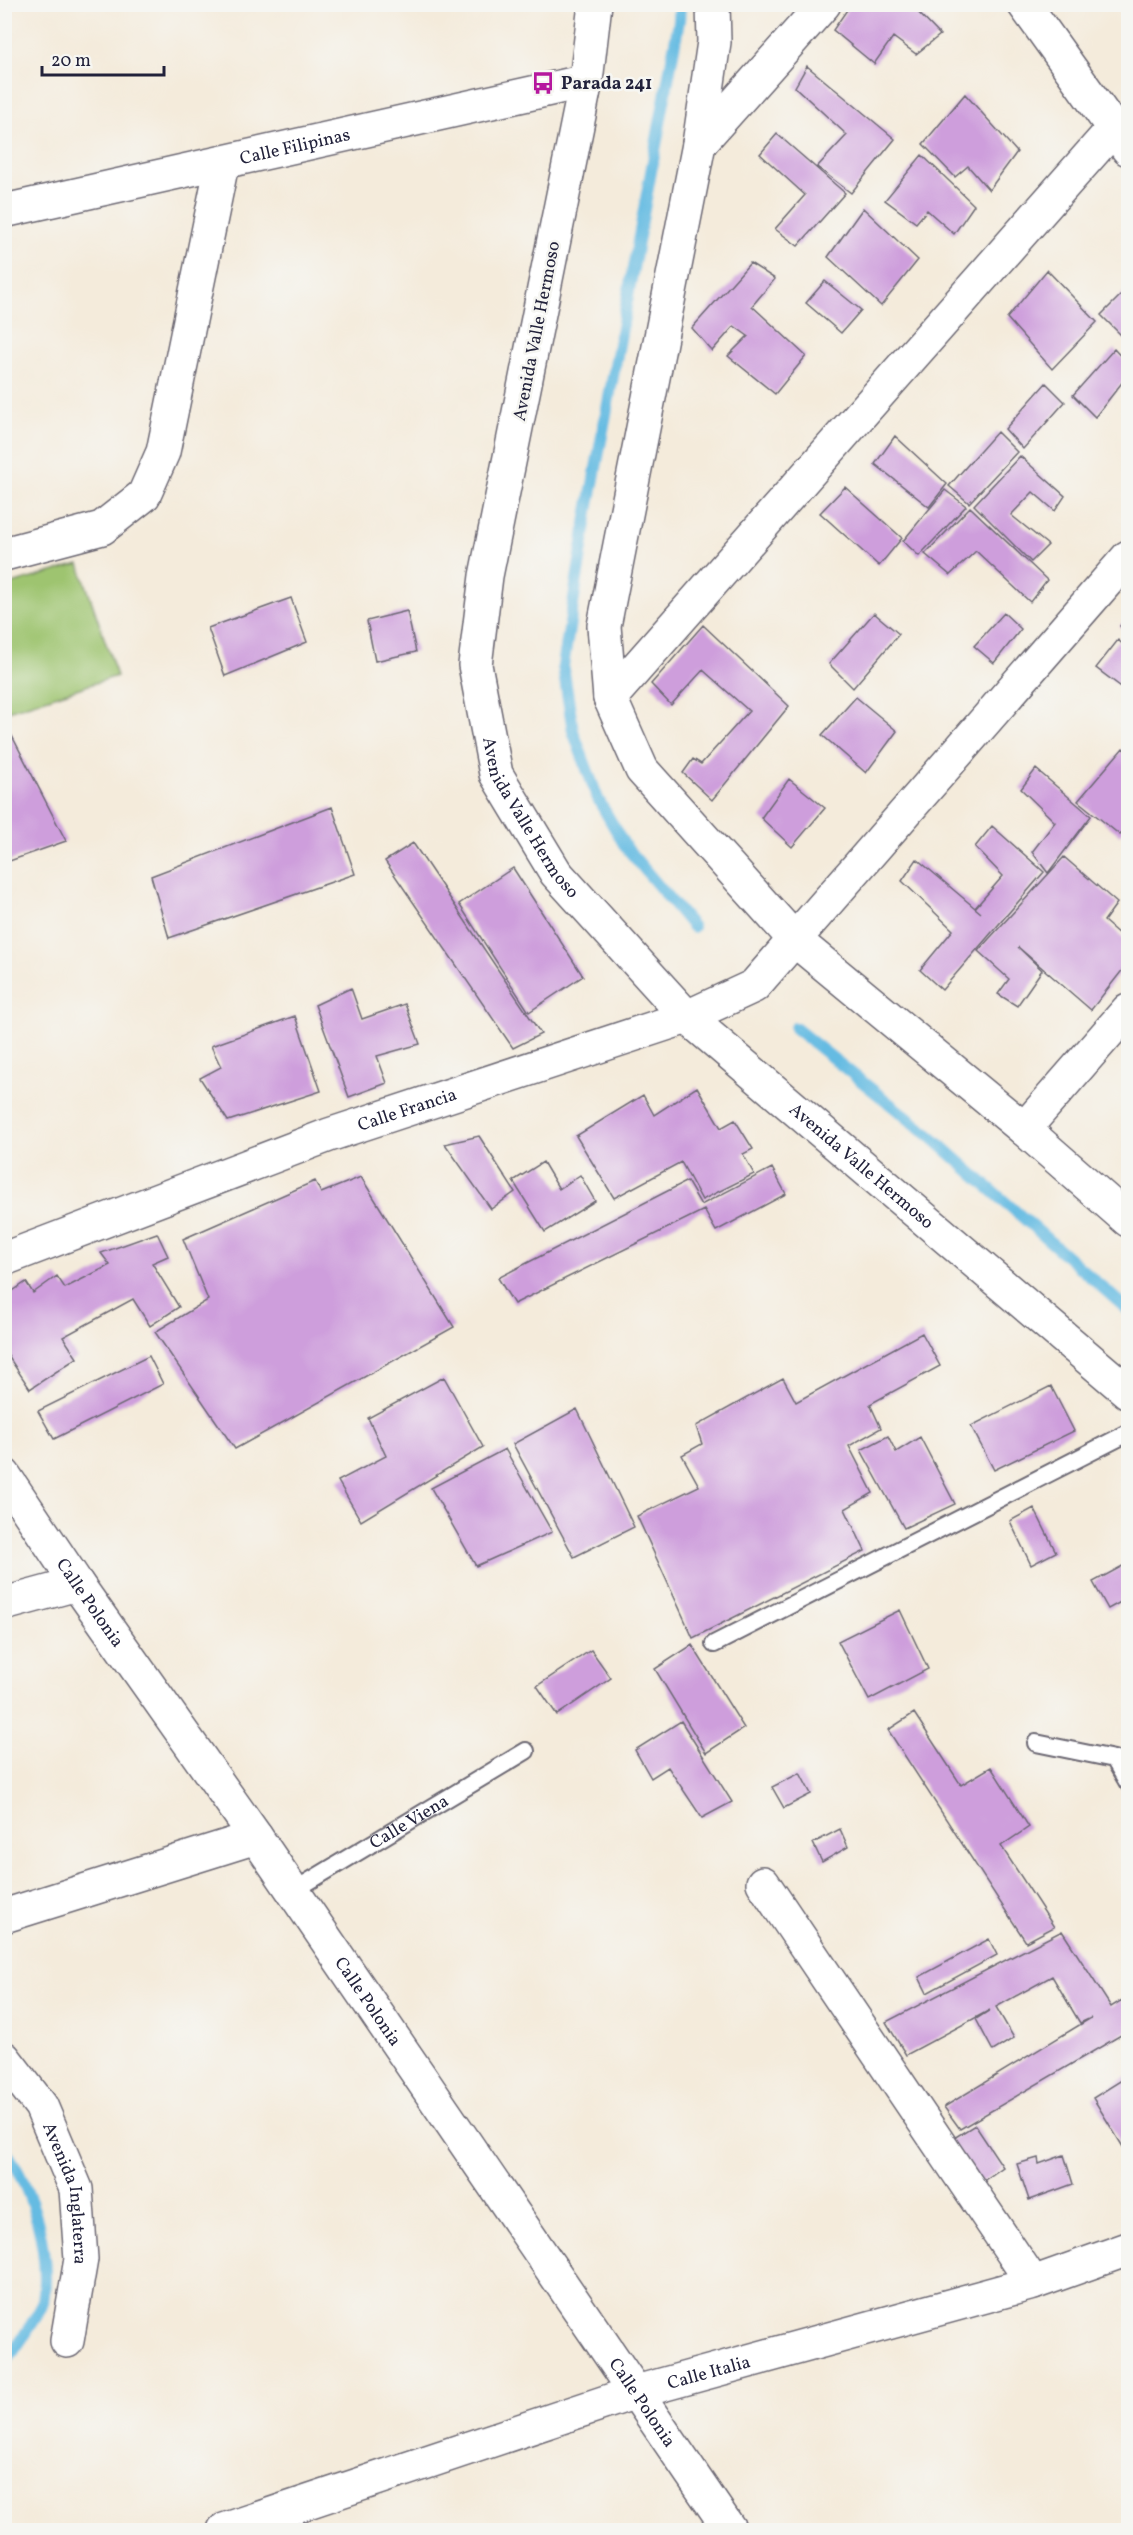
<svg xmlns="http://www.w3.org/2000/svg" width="1133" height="2535" font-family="Vollkorn,serif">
<rect width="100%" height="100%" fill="#f6f6f2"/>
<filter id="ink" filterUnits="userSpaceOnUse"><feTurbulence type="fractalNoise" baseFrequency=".0167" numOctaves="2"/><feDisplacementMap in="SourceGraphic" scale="12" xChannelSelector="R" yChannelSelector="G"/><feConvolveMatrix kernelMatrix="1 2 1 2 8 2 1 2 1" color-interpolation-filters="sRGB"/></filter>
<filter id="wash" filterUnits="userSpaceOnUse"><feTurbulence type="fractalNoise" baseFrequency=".008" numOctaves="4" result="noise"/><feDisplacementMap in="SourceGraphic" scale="24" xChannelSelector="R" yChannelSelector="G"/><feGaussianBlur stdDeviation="1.35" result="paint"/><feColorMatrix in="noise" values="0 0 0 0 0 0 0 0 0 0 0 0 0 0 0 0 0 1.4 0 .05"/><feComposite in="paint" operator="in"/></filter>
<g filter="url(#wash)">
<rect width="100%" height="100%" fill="#f4ebdb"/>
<path fill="#9ec46f" stroke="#607355" stroke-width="1.5" d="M79,564L117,676L5,712V586Z"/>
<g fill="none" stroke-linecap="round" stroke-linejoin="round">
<path stroke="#65bbe2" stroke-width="12" d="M680,4L679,21L588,511L563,666L573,731L598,799L625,846L693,927
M795,1028L930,1136L1128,1310
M4,2149C33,2189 51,2253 43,2302C41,2314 12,2352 4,2365"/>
</g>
<g id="blocks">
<path fill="#ce9edc" d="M851,4H910L940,35L916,54L893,37L874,64L833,30Z
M807,66L895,139L851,193L817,167L847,135L795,87Z
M965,94L1017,152L989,190L968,166L955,177L923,144Z
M777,134L845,193L798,246L775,229L805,195L760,154Z
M922,155L974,205L954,234L927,210L916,223L885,200Z
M863,208L918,260L881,306L828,257Z
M750,263L775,279L752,306L806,356L775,394L728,356L748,336L734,326L712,351L692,328Z
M1047,270L1097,322L1052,369L1007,318Z
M825,281L861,310L841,333L806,303Z
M1128,288V342L1101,315Z
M1114,349L1128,364V375L1095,417L1073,395Z
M1046,383L1065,402L1023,449L1005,429Z
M997,432L1017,452L969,503L949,486Z
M895,436L947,484L929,507L875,464Z
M1020,456L1065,496L1055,511L1033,492L1011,515L1048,545L1031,562L974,505Z
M845,487L902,538L879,566L820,513Z
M945,490L966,506L919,556L903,541Z
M970,507L1047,580L1030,602L976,551L950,575L925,554Z
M291,598L307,642L225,676L208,628Z
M407,611L416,652L375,661L367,621Z
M874,613L899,634L853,688L829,664Z
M1004,613L1021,629L994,663L974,646Z
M1128,616V635L1120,626Z
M703,625L789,706L712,800L683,773L693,759L701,764L749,711L703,670L671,705L651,684Z
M1118,640L1128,649V692L1096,668Z
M856,697L897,731L866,773L822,735Z
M10,732L66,841L4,863V736Z
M1123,748L1128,753V826L1120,835L1078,801Z
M1036,769L1091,816L1048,873L1032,852L1055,822L1021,789Z
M789,779L825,808L792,847L761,818Z
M332,807L355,874L169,938L151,876Z
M992,826L1044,872L942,990L920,970L953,930L902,881L917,859L981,913L975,908L1003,876L975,847Z
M413,843L541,1034L513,1048L385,861Z
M1064,857L1117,903L1104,921L1128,942V963L1091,1010L1018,947L1042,970L1017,1006L998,994L1009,979L978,951Z
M513,868L583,976L529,1012L459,904Z
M351,988L362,1019L405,1004L420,1044L377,1056L387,1083L349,1097L315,1005Z
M295,1016L321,1091L228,1121L200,1078L221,1067L211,1046Z
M697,1087L721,1128L735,1120L753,1149L743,1154L754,1174L702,1200L681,1162L614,1198L576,1136L643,1095L654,1115Z
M479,1136L515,1192L491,1209L445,1144Z
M543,1162L559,1189L580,1175L595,1201L545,1232L513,1181Z
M772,1168L786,1194L716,1231L704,1210L514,1304L498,1278L687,1181L701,1205Z
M361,1177L454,1327L235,1449L155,1332L208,1300L183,1239L315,1181L321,1193Z
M157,1233L168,1256L152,1263L179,1307L150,1326L133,1299L63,1337L77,1358L30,1389L4,1350V1297L26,1282L33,1293L57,1276L65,1288L110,1265L101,1253Z
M922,1333L940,1366L870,1404L881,1428L849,1446L873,1493L845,1509L865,1551L693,1638L637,1516L699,1486L682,1455L702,1444L696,1426L783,1378L796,1402Z
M149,1356L163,1384L54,1439L38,1411Z
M444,1377L483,1447L361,1521L338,1481L386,1456L368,1418Z
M1051,1386L1074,1431L994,1470L971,1426Z
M577,1409L634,1527L574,1557L513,1444Z
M888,1436L896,1452L920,1437L955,1504L904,1528L861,1450Z
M505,1449L552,1532L476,1566L431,1488Z
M1034,1508L1056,1552L1031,1565L1010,1521Z
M1128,1563V1598L1108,1609L1093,1582Z
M900,1610L928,1669L869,1700L838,1641Z
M692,1645L744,1728L706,1753L655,1669Z
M591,1650L611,1678L557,1715L537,1686Z
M914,1713L961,1785L991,1767L1029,1827L1001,1846L1054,1927L1026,1942L888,1730Z
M681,1721L732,1802L702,1818L668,1767L651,1778L635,1750Z
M800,1773L811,1794L784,1808L772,1787Z
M840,1829L848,1847L822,1862L813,1843Z
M1062,1931L1111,2007L1122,2000L1128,2013V2031L960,2129L944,2107L1091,2018L1080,2023L1052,1976L996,2007L1014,2038L993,2051L976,2019L990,2010L906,2055L886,2022Z
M989,1939L997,1955L927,1993L919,1977Z
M1128,2076V2155L1093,2098Z
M975,2125L1003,2167L979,2184L949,2141Z
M1064,2155L1073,2184L1029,2200L1017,2164L1038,2158L1039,2164Z"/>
</g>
</g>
<g filter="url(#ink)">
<use href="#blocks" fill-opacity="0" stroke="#6c6873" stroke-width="1.5"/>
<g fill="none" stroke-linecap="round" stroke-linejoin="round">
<g stroke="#6c6873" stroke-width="20">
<g id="lane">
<path d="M714,1644L1128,1433"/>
<path d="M1036,1743L1114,1759L1128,1783"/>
<path id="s1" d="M293,1891L526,1751"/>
</g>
</g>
<g stroke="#6c6873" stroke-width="36">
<g id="street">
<path d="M713,4L714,42L699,144L604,626L610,698L642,770L796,941L1024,1129L1128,1220"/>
<path d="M1024,4L1128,149"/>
<path d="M586,81L595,4"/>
<path d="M699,144L824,4"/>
<path d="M4,554L102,528L144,495L163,452L222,164"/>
<path d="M610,698L1114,128"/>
<path d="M1024,1129L1128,1010"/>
<path id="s2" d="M4,1259L329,1135L687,1017L754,986L1128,557"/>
<path id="s3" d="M4,1475L77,1584L256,1837L730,2530"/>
<path d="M4,1604L77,1584"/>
<path d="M763,1883L1033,2283"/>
<path d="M4,1916L256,1837"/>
<path id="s4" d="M4,2058L41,2106L76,2189L81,2259L67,2341"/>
<path id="s5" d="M224,2530L636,2392L1033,2283L1128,2249"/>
</g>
</g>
<g stroke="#6c6873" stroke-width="36">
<g id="secondary">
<path id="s6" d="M4,211L586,81L486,576L475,665L496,774L556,873L687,1017L1128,1392"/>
</g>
</g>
<use href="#lane" stroke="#fff" stroke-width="16"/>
<use href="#street" stroke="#fff" stroke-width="33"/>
<use href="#secondary" stroke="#fff" stroke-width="33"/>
</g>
</g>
<defs>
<g id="bus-bare" transform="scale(1.8)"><path d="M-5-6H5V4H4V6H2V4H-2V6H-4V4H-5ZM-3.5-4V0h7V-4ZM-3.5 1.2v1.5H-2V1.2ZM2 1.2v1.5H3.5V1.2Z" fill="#b5179e" stroke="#f6f6f2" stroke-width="2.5" paint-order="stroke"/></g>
</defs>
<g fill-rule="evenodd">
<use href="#bus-bare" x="543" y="83"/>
</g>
<g text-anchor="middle" stroke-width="5" stroke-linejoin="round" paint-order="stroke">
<g font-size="18" font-weight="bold" fill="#22223b" stroke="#f6f6f2" text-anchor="start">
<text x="561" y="89">Parada 241</text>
</g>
<g font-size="18" fill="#22223b" stroke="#f6f6f2">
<text dy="6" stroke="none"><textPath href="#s6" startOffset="298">Calle Filipinas</textPath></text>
<text transform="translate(536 331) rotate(-79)" y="6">Avenida Valle Hermoso</text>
<text dy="6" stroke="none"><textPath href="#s6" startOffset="1356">Avenida Valle Hermoso</textPath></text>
<text dy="6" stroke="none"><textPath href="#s2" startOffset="430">Calle Francia</textPath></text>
<text dy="6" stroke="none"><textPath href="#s6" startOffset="1842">Avenida Valle Hermoso</textPath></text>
<text dy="6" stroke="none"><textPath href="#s3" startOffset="154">Calle Polonia</textPath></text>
<text dy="6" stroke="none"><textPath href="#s1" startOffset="135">Calle Viena</textPath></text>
<text dy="6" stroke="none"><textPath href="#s3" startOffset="640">Calle Polonia</textPath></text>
<text dy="6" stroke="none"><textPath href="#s4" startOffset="153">Avenida Inglaterra</textPath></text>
<text dy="6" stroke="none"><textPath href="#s5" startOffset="510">Calle Italia</textPath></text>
<text dy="6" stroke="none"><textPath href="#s3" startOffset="1126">Calle Polonia</textPath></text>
</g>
</g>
<rect width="1133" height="2535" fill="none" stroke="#f6f6f2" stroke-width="24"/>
<path d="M42 66v9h122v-9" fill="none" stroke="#22223b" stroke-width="3"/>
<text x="51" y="66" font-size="18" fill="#22223b" stroke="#f6f6f2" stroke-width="4.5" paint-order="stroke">20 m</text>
</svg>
